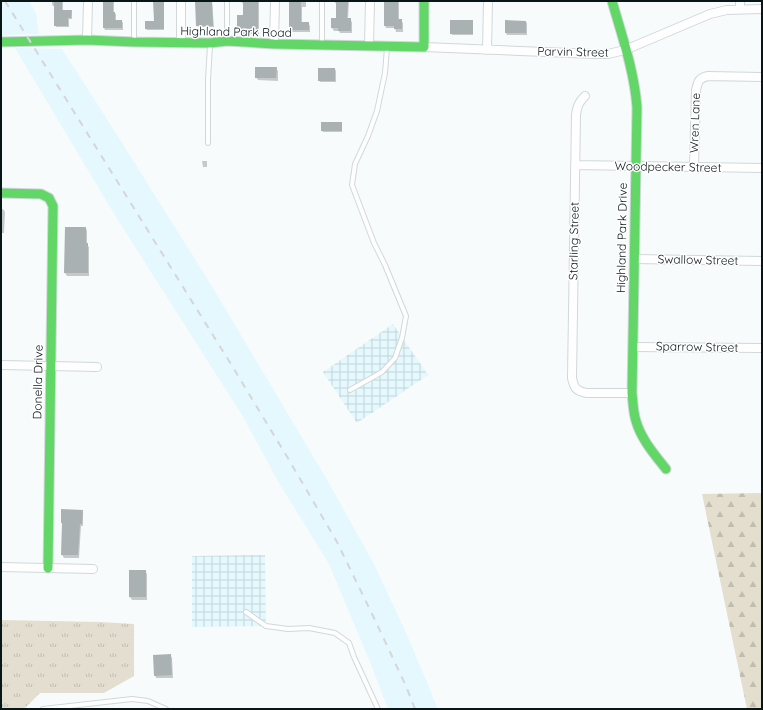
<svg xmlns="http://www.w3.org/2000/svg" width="763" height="710" font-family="Quicksand,sans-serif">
<defs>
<pattern id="industrial-grid" width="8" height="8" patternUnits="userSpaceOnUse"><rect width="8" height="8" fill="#e4f8fd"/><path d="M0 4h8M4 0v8" fill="none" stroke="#c2d4d8"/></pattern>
<pattern id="grass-tufts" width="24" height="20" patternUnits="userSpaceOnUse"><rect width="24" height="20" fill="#e3decf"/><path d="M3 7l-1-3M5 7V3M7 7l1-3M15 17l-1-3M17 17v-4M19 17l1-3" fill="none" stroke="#c1beb1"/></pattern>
<pattern id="forest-firs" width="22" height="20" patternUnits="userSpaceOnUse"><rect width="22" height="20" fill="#e3decd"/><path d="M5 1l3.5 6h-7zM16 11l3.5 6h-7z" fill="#c1beaf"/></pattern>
</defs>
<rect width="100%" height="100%" fill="#f8fbfc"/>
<path fill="#e4f8fd" d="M1,1H29L36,13L39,34L1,35Z
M15,48L62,49L107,119L210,283L329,483L374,564L408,637L438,709H388L372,667L329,564L279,483L242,415L116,217Z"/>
<path fill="url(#industrial-grid)" d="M393,324L428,375L357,423L323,372Z
M265,555L266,626L192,627V556Z"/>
<path fill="url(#grass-tufts)" d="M1,620L100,622L134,624V676L104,693H40L24,709H1Z"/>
<path fill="url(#forest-firs)" d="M762,493V709H747L702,494Z"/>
<path fill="#0003" d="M52,1H63V11H71L72,13V19H69V27H56L55,25V6H53L52,4Z
M104,1H114V13L116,14V21H122L123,23V30H105L104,28Z
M154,1H164V30H147L146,29L155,22Z
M196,1H212L214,27H198L197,25Z
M241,1H259V34H240L238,31L244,16V3H242Z
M290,1H306V7H302V23H308L310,26V32H292L290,29Z
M334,1H349L348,19H350L352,22V33H340L339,31H334L332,28V19H337V3H335Z
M385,1H399V20H401L403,23V32H396L395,28H386L385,25Z
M472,21L473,23V35H452L451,33Z
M526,22L527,23V35H507L506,33Z
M276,68L278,71V81L258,80L256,77Z
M335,69L336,71V82H320L319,80Z
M341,123L342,125V132H323L322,131Z
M202,161H207V167H203Z
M1,209H3L5,212L4,233H1Z
M86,228L87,231V245L89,247V276H67L65,273Z
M82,511L83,513V526H81L79,558H64L62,555L63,525L62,523Z
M145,571L147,574V600H132L130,597Z
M170,655L172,658L173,678H156L155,675Z"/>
<path fill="#aab1b3" d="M54,1H62V10H72L71,18H68V26H54Z
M103,1H113V12H115V20H122V28H103Z
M153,1H164V29H145V21H154Z
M195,1H212L213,26H196Z
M243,1H258V31H237V15H243Z
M289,1H301V22H309V30H289Z
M336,1H348L347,18H351V31H338V28H331V18H336Z
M384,1H398V19H402V29H394V26H384Z
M450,20H473V34H450Z
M505,20L526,21V33H505Z
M255,67H277L276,78H255Z
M318,68H335V81H318Z
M321,122H342V131H321Z
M65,227H86V243H88V273H64Z
M61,509L83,510L82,524H80L78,555H61L62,523H61Z
M129,570H146V597H129Z
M171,654L172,675L154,676L153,655Z"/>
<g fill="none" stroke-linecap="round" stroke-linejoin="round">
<g stroke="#d0d8da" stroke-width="6">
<path id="lane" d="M134,40V1
M227,41V1
M322,43V1
M208,143V80L210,45
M350,390L382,372L395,358L402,338L406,316L385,265L374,243L352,185L355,164L368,136L377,111L385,73L387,48
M246,612L266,626L288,629L309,628L335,633L349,643L354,657L378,709
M43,709L132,699L148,701L166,709"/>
</g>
<g stroke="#d0d8da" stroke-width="10">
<path id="street" d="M740,9V1
M87,40L88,1
M181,42V1
M274,44L275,1
M369,46L370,1
M424,47L594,54H608L625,50L710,14L727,10L762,9
M487,50L488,1
M585,96C579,102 577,106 576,115L572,378C574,388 576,391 587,393H632
M575,165L762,168
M694,167L696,90C698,81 699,78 708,76L762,77
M634,259L762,261
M633,347L762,348
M1,365L97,367
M1,567L93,569"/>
</g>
<g stroke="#d0d8da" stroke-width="11">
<path id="fast" d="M612,1C622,36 634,70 637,107L632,393C633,402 633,412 636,421C641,439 655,455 666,469
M1,42L87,40L134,42L210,43L227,41L274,44L424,47V1
M1,193L41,194L49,198L53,206L48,568"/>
</g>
<use href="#lane" stroke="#fefeff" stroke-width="4"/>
<use href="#street" stroke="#fefeff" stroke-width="8"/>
<use href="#fast" stroke="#63d668" stroke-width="9"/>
<path stroke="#d5d6d7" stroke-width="2" stroke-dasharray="7 7" stroke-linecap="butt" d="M5,1L234,369L289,460L337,542L374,618L406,686L415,709"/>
</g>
<g text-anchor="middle" stroke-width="3" stroke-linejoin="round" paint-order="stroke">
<g font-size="12" fill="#091618" stroke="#fff">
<text transform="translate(236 32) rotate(1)" y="4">Highland Park Road</text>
<text transform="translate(573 52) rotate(1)" y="4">Parvin Street</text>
<text transform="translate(695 123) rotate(-88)" y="4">Wren Lane</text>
<text transform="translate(668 167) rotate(1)" y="4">Woodpecker Street</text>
<text transform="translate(622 238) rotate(-89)" y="4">Highland Park Drive</text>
<text transform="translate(574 241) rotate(-89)" y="4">Starling Street</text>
<text transform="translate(698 260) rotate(1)" y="4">Swallow Street</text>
<text transform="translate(697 347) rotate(1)" y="4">Sparrow Street</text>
<text transform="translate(38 382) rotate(-89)" y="4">Donella Drive</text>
</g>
</g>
<rect width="763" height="710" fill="none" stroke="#091618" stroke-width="4"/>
</svg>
